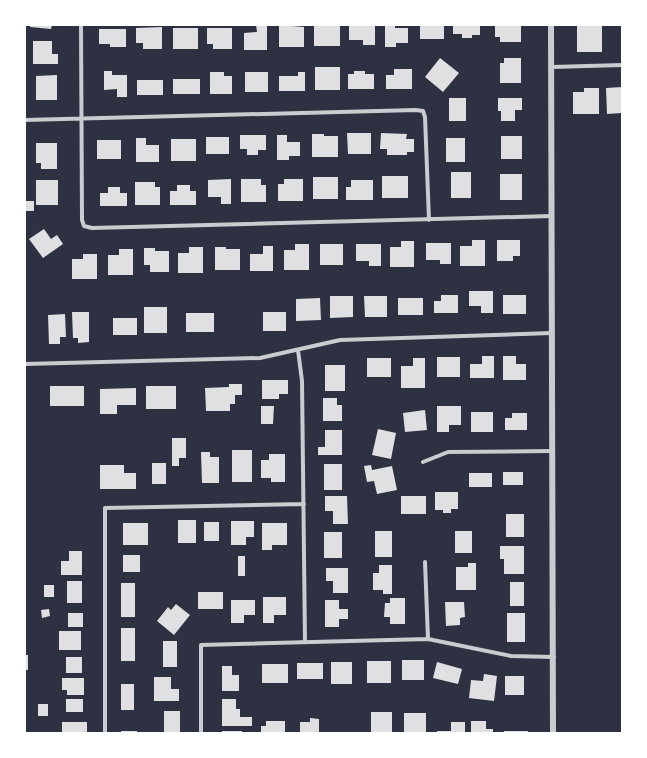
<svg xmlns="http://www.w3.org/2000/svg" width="647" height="758" font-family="'DM Sans',sans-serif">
<rect width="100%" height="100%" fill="#2d3142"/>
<path fill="#e0e0e3" d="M30,25H52L51,29L30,27Z
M256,25H267V50H244V33L257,32Z
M279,25L304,27V47H279Z
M314,25H340V46H314Z
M349,25H375V45H363V40H349Z
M385,25H395V28H408V43H396V47H385Z
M420,25H444V39H420Z
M453,25H480V35H472V38H462V34H453Z
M495,25H521V42H500V37H495Z
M577,26H602V52H577Z
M162,27V49H143V43H136V28Z
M173,28H198V49H173Z
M207,28H232V49H213V44H207Z
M99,29H126V47H110V44H99Z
M33,41H52V54H58V64H33Z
M440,58L459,73L443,92L425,77Z
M504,58H521V83H500V63H504Z
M315,67H340V90H315Z
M394,69H412V89H386V75H394Z
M104,71H112V75H127V97H117V89L104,90Z
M354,71H365V74H374V89H348V74H354Z
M210,72H224V76H232V94H210Z
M245,72H268V92H245Z
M298,72H305V91H279V76H298Z
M57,75V100H36V76Z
M173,79H200V94H173Z
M137,80H163V95H137Z
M622,87V113L607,114L606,88Z
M584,88H599V114H573V92H584Z
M449,98H466V121H449Z
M498,98H522V110H515V121H501V111H498Z
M347,133H371V154H348Z
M381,133L407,134L406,139H414V152H407V155H387V149H380Z
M312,134H324V136H338V157H312Z
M240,135H266V150H258V155H247V149H240Z
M277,135H287V142H300V156H289V160H277Z
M501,136H522V159H501Z
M206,137H229V154H206Z
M136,138H146V145H159V162H136Z
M446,138H465V162H446Z
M171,139H196V161H171Z
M97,140H121V159H97Z
M36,143H57V169H41V163H36Z
M451,172H471V198H451Z
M500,174H522V200H500Z
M382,176H408V198H382Z
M313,177H338V199H313Z
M231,179V204H221V197H208V180Z
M241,179H261V185H266V202H241Z
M284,179H303V201H278V184H284Z
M36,180H58V205H36Z
M351,180H373V200H346V187H351Z
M135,182H155V187H160V205H135Z
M177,185H190V191H196V205H170V191H177Z
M108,187H120V193H127V206H100V193H108Z
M25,201H34V211H25Z
M44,229L51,239L57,235L63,244L43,258L29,239Z
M472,240H485V266H460V246H472Z
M497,240H520V256H513V261H497Z
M401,241H414V267H390V247H401Z
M426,243H451V264H440V260H426Z
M295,244H309V270H284V250H295Z
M320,244H343V265H320Z
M356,244H381V266H369V261H356Z
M263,246H273V271H250V254H263Z
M189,247H203V273H178V253H189Z
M215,247H226V249H240V270H215Z
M144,248H155V251H169V272H150V265H144Z
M119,249H133V275H108V255H119Z
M83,254H97V279H72V259H83Z
M469,291H493V313H481V306H469Z
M441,295H458V313H434V301H441Z
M503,295H526V314H503Z
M330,296H353V317L330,318Z
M364,296H387V317H365Z
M320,298L321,320L296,321V299Z
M398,298H423V315H398Z
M144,307H167V333H144Z
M72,312H89V342L78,343V338H73Z
M263,312H286V331H263Z
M186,313H214V332H186Z
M65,314L66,337H60V344H49L48,315Z
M113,318H137V335H113Z
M482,356H494V378H470V364H482Z
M503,356H516V364H526V380H503Z
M437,357H460V377H437Z
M367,358H391V377H367Z
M413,358H425V388H401V366H413Z
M325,365H345V391H325Z
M262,380H288V394H279V399H262Z
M229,384H242V395H235V404H230V411H206L205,388L229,387Z
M50,386H84V406H50Z
M146,386H176V409H146Z
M136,388V405H117V414H100V389Z
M323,398H337V405H342V421H323Z
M261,406H274L273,424H261Z
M437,406H461V425H449V432H437Z
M425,410L427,430L405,432L403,413Z
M471,412H493V432H471Z
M512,413H527V430H505V418H512Z
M378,429L396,433L391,459L372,455Z
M325,430H342V455H318V447H325Z
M172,438H186V458H179V466H172Z
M232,450H252V482H232Z
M201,452H210V457H219V483H202Z
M269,454H285V482H271V478H261V460H269Z
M152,463H166V484H152Z
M324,464H342V490H324Z
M100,465H124V473H136V489H100Z
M371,465L372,470L392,466L397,490L377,494L374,481L367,482L364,466Z
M503,472H523V485H503Z
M469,473H492V487H469Z
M435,492H458V509H451V513H443V510H435Z
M325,496H347L348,524H333V511H325Z
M401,496H426V514H401Z
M506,514H524V537H506Z
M178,520H196V543H178Z
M231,521H254V537H246V545H231Z
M204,522H219V541H204Z
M123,523H148V545H123Z
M262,523H287V545H272V550H262Z
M375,531H392V557H375Z
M455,531H472V553H455Z
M324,532H342V558H324Z
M500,546H524V574H504V559H500Z
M69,551H82V575H61V561H69Z
M123,555H140V572H123Z
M238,556H245V576H238Z
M468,563H476V590H456V567H468Z
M379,565H392V594H383V590H373V573H379Z
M326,568H348V593H333V581H326Z
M67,581H82V603H67Z
M510,582H524V606H510Z
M121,583H135V617H121Z
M44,585H54V597H44Z
M198,592H223V609H198Z
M263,597H286V615H274V623H263Z
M390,598H405V624H390V617H384L385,603H390Z
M231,600H255V615H244V623H231Z
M325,600H339V609H348V619H339V627H325Z
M445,602H464L465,617L460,618V625L446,626Z
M176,604L190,615L174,635L157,621L168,607L171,610Z
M49,609L50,616L42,618L41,610Z
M68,613H83V627H68Z
M507,613H525V642H507Z
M121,628H135V661H121Z
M59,631H81V650H59Z
M163,641H177V667H163Z
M25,655H28V670H25Z
M66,657H82V673H66Z
M402,660H424V680H402Z
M367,661H391V683H367Z
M331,662H352V684H331Z
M437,662L462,669L458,684L433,678Z
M297,663H323V679H297Z
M262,664H288V683H262Z
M222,666H232V675H239V691H222Z
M484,674L497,676L494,701L469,698L471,680L483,681Z
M505,676H524V695H505Z
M154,677H171V689H179V701H154Z
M62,678H84V695H67V690H62Z
M121,684H134V710H121Z
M66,699H83V712H66Z
M222,699H236V709H240V717H252V726H222Z
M38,704H48V716H38Z
M164,711H180V733H164Z
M371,712H392V732H371Z
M404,713H426V732H404Z
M310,718L319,719V733H300V722H310Z
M266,721H285V733H261V726H266Z
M471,721H486V729H493V733H471Z
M62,722H87V733H62Z
M451,722H465V733H437V731H451Z
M121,731H137V733H121Z
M222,731H242V733H222Z
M504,731H528V733H504Z"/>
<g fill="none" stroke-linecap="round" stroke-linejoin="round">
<path stroke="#caccd0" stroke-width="4" d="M81,25L82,220L84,226L92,228L552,216
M552,67L622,65
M25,120L416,110L423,111L425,117L429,220
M298,350L302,381L305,642
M25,364L260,358L340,340L552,333
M423,462L448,452L553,451
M425,562L428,639
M105,733V508L304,504
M201,733V645L428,639L511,656L554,657"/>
<path stroke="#caccd0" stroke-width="6" d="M551,25L553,733"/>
</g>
<rect width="647" height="758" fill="none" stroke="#ffffff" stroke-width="52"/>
</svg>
